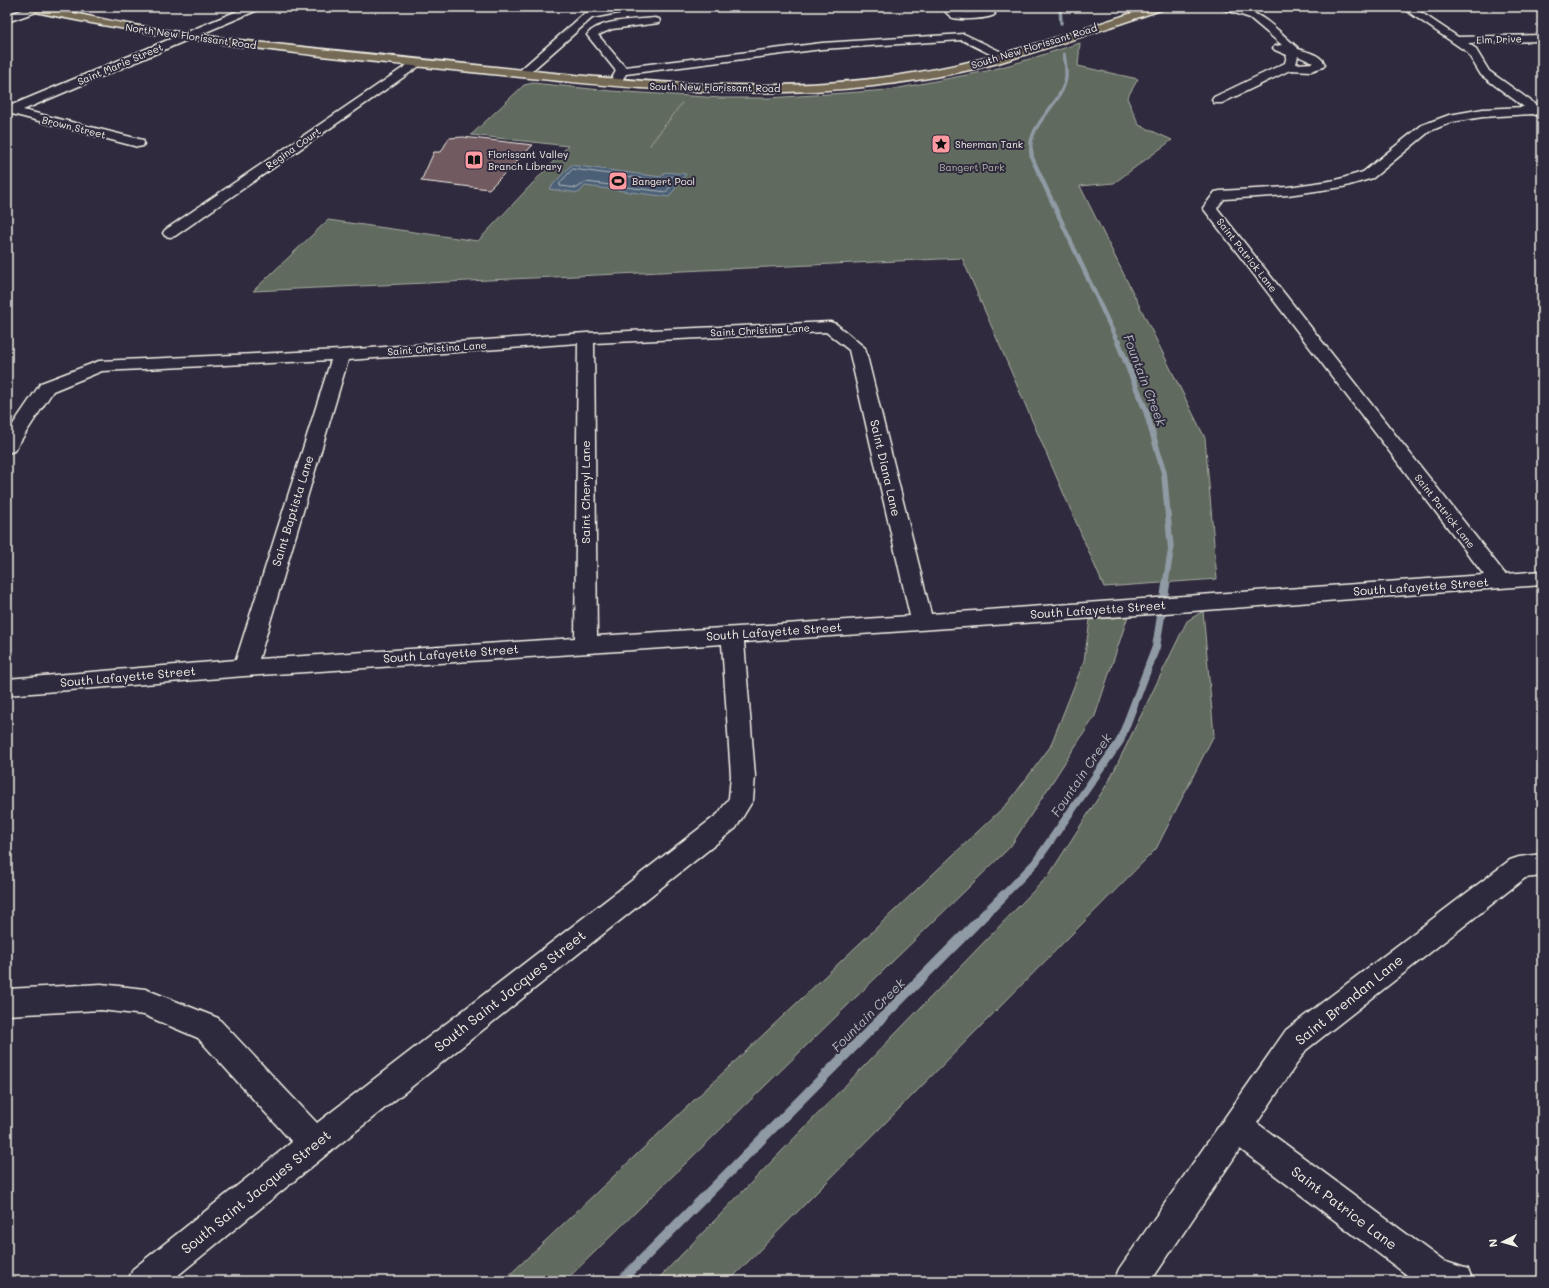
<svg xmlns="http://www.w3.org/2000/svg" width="1549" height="1288" font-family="Mali,sans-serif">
<rect width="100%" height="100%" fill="#2f2a3d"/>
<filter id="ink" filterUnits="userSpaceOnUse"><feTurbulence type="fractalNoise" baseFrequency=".025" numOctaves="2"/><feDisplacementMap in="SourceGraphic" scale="8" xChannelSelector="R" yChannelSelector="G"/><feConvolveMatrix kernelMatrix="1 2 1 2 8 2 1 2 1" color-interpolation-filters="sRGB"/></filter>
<g filter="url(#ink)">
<path fill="#606a5e" stroke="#aaaea3" d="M1080,43L1078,66L1138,79L1127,98L1139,125L1172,140L1114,183L1080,186L1205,438L1217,579L1104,587L962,258L253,291L328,220L478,241L568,146L471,135L524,85L533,83L611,91L721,98H769L889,90L987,71L1020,62Z
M1203,611L1214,735L1156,849L729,1281H656L1049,875L1109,781L1187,621Z
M1128,616L1095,716L1010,847L565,1281H503L1008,803L1050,747L1084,661L1090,620Z"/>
<path fill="#4c6077" stroke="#8f9aa4" d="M571,165L661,177L665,172L686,174L669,197L585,186L579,193L549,189Z"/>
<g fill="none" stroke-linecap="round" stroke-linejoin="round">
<path stroke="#b1b7bb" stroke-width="1" d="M573,169L661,181L668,176L675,177L677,179L666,192L586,182L577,188L560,186V183Z"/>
<path stroke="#8f9aa4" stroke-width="3.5" d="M1060,7L1061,23
M1031,151C1027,126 1059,106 1065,82C1068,74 1065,62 1064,54"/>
<path stroke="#8f9aa4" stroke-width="4.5" d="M1031,150L1032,158L1118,343"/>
<path stroke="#8f9aa4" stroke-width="6" d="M1118,342L1146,411L1164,473L1171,550L1165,586"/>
<path stroke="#8f9aa4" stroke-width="8" d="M1003,896L1035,863L1120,741L1156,647L1166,585"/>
<path stroke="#8f9aa4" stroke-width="10" d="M621,1281L1004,895"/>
</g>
<path fill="#715a60" stroke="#f4f1e8" d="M463,137L533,145L489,189L421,181L434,152H441L449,138Z"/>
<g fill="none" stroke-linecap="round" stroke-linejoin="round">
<g stroke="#f4f1e8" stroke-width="3">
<path id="minor" d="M31,7H46L45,9L7,22V15Z
M247,7H261L260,9L23,110L143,140L144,143L143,146L138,147L12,114L7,116V107Z
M615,7H638L633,10L592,18L526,76H518L516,74L518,72L584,14Z
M942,7H953C961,15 971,12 982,12L978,7H989L995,14C991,19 957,21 951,17C947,14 944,10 942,7Z
M1222,7C1259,7 1271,25 1297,47L1298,49C1308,52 1322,55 1325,65L1323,67L1311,71L1290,70L1222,103H1214L1212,100L1214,97L1285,63L1287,55L1275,50L1273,48L1275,46L1282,45L1250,18L1223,9ZM1298,56L1313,63L1296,64Z
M1401,7H1413L1458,37L1542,35V41L1468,43L1475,48L1489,71L1542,109V117L1533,114L1483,117L1452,122L1430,131L1373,178L1343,187L1288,195L1224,199L1217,208L1505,574L1542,571V585L1110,617L744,642L755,776L753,800L736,828L326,1155L171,1281H128L133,1269L292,1142L198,1038L144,1015L101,1010L7,1015V989L101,984L145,989L218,1018L317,1123L718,814L729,798L731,776L722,644L245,676L7,695V679L236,660L331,360L102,371L53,391L14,451L7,453V433L41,383L99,361L341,350L586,333L830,322L836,324L865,348L931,614L1484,575L1203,208L1215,192L1220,191L1288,187L1336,180L1363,172L1422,125L1449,115L1483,109L1524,107L1481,75L1467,52ZM826,332L849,350L910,616L597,636L594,343ZM578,343L575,638L259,659L348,360Z
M655,18L659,19L660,21L659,23L612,29L598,35L625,67L822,43L964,34L1008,55L1010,57L1008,59H1000L962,40L822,49L626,74L619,85H611L609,83L616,71L587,35C598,19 637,20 655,18Z
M417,60L421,61L423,63L421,65L175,236L170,237L165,236L163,233L165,230L413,61Z
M1542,854V876L1525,878L1306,1050L1257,1123L1443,1261L1468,1269L1473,1281H1415L1240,1149L1151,1281H1114L1119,1269L1286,1030L1510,860L1519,857Z"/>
</g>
<g stroke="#f4f1e8" stroke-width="3">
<path id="major" d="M21,7C57,7 93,18 128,24C174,32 219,38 265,43C345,52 425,60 505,68C637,82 769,95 901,75C986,63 1067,34 1150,7H1165L1164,9C1109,27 1054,47 998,63C957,74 915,81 873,86C736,102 599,85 462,71C316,56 170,41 26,10Z"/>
</g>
<path stroke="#f4f1e8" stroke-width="1.5" stroke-dasharray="0.5 1.5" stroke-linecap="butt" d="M650,145L682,103"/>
<use href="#minor" fill="#2f2a3d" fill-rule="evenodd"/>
<use href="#major" fill="#746b55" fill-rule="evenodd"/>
</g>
</g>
<defs>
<g id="sight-square" transform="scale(1)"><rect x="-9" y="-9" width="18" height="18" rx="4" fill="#ff9aa2" stroke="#2f2a3d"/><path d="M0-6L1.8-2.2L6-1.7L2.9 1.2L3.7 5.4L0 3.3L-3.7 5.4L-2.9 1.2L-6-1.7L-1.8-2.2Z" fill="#111"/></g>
<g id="library-square" transform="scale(1)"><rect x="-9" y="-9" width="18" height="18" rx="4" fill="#ff9aa2" stroke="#2f2a3d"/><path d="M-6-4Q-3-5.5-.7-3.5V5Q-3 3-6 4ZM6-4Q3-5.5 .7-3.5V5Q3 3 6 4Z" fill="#111"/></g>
<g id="stadium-square" transform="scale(1)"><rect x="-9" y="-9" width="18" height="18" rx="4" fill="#ff9aa2" stroke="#2f2a3d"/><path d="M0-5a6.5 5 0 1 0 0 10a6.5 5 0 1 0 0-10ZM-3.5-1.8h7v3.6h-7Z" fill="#111"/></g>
</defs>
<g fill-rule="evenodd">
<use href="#sight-square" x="941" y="144"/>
<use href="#library-square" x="474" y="160"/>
<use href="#stadium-square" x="618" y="181"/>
</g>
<g text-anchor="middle" stroke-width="4" stroke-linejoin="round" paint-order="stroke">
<g font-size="10" fill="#f4f1e8" stroke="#2f2a3d">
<text transform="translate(191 36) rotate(8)" y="4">North New Florissant Road</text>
<text transform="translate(1499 39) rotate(-2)" y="4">Elm Drive</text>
<text transform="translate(1034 46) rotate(-17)" y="4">South New Florissant Road</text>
<text transform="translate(120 64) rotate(-23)" y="4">Saint Marie Street</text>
<text transform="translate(715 87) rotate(1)" y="4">South New Florissant Road</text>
<text transform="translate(74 127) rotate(14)" y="4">Brown Street</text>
<text transform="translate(293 148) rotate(-35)" y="4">Regina Court</text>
<text transform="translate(1247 255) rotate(52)" y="4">Saint Patrick Lane</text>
<text transform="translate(760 330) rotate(-3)" y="4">Saint Christina Lane</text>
<text transform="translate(437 348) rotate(-4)" y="4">Saint Christina Lane</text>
<text transform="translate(1445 511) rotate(52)" y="4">Saint Patrick Lane</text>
</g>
<g font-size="10" fill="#f4f1e8" stroke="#2f2a3d" text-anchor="start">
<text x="955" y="148">Sherman Tank</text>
<text x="488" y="158">Florissant Valley<tspan x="488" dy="12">Branch Library</tspan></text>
<text x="632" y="185">Bangert Pool</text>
</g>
<g font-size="10" fill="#b1b4aa" stroke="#2f2a3d">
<text x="972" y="171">Bangert Park</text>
</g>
<g font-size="12" fill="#f4f1e8" stroke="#2f2a3d">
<text transform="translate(885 468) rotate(77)" y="4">Saint Diana Lane</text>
<text transform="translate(586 492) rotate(-90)" y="4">Saint Cheryl Lane</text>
<text transform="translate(293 511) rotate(-73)" y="4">Saint Baptista Lane</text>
<text transform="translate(1421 587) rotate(-4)" y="4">South Lafayette Street</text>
<text transform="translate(1098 610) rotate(-4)" y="4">South Lafayette Street</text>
<text transform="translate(774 632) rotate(-4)" y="4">South Lafayette Street</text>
<text transform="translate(451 654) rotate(-4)" y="4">South Lafayette Street</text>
<text transform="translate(128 677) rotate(-5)" y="4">South Lafayette Street</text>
</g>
<g font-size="13" font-style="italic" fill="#b1b7bb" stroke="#2f2a3d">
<text transform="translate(1145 380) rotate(69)" y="5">Fountain Creek</text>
<text transform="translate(1081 775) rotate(-56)" y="5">Fountain Creek</text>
<text transform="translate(868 1015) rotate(-45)" y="5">Fountain Creek</text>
</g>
<g font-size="14" fill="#f4f1e8" stroke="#2f2a3d">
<text transform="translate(510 991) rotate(-38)" y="5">South Saint Jacques Street</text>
<text transform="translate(1349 1000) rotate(-39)" y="5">Saint Brendan Lane</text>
<text transform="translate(256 1192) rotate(-39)" y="5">South Saint Jacques Street</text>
<text transform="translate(1344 1208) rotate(37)" y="5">Saint Patrice Lane</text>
</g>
</g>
<rect width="1549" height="1288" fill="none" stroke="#2f2a3d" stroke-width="24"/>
<rect x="12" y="12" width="1525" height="1264" fill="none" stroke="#f4f1e8" stroke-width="1.5" filter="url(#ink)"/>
<g transform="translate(1503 1242) rotate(264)" stroke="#2f2a3d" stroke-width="3" paint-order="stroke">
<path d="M0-3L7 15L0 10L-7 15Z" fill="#f4f1e8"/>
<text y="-6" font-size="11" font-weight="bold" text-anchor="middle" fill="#f4f1e8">N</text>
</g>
</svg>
